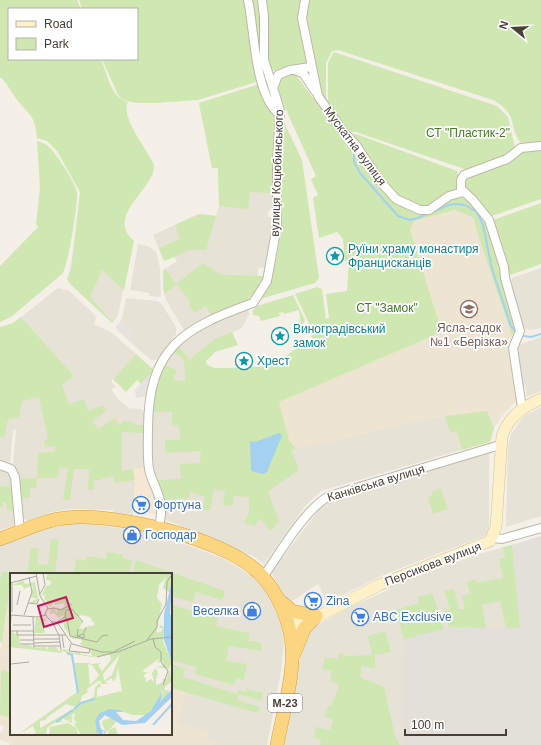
<svg xmlns="http://www.w3.org/2000/svg" width="541" height="745" font-family="Helvetica,sans-serif">
<rect width="100%" height="100%" fill="#f4f0e8"/>
<path fill="#e7e2d6" d="M260,84L265,103L276,118L273,207L268,211V217H273V232L266,267L258,268V276H264L259,288L185,332L166,300L163,288V270L177,261L174,257L164,261L153,235L199,214L216,216L219,206L218,168H212L199,103Z
M77,228L127,272L118,315L112,321L69,275Z
M138,244L148,246L156,252L160,268L161,297L149,296V293L130,290Z
M541,268V328L532,330L522,328L510,284L512,278Z
M58,288L69,291L95,315L96,319L94,324L112,333L136,354L111,381L116,387L111,389L117,398L130,409L132,408L141,409L146,414L147,467L133,469L135,484L133,515L113,513V510L69,509L52,512L27,521L26,519L23,520L22,519L18,479L13,466L16,430H13L10,462L0,461V366L62,385L74,376L21,317Z
M126,298L157,301L162,304L176,327V334L158,359L152,361L128,340L133,333L125,327L122,319Z
M248,309L249,314L242,328L215,340L189,361L279,402L291,450L422,420L464,413L471,447L321,491L305,506L264,564L253,556L164,519L165,504L152,465V409L153,401L167,358L185,339L221,319Z
M541,337V391L527,397L525,385L522,386L516,346Z
M541,407V516L506,527L508,446L511,434L524,416Z
M489,453V534L383,575L327,603L318,584L289,603L271,572L322,506L340,497Z
M0,468L9,470L14,487L15,525L0,530Z
M73,523L93,524L161,535L222,558L256,578L268,594L274,606L281,624L284,643L281,671L267,745H214L215,742L206,740L208,733L176,724L186,693L171,688V574H11V606H8L0,642V545L50,528Z
M512,545L520,628L449,627L404,650V745H284L304,639L310,629L350,607L390,589V587L472,556Z"/>
<path fill="#f5e7d3" d="M147,467L145,471L146,475H148L154,496L156,497L157,514L133,512L135,484L133,469Z"/>
<path fill="#e3dfd9" d="M541,536V745H404V650L407,649L404,639L449,627L520,628L512,545Z"/>
<path fill="#ede5d2" d="M455,210L475,218L477,232L512,336L507,340L517,400L502,416L494,428L490,442L471,447L464,413L422,420L296,449L289,440L279,402L442,332L410,230L414,221Z
M8,606H11V734H171V688L186,693L177,724L208,733L206,740L215,742L214,745H9L10,743L0,740V731L2,732L4,727L0,725V651Z"/>
<path fill="#cfe7b1" d="M0,0H77L81,9H9V59H101C107,73 111,99 128,102C120,118 148,150 154,165C156,189 104,215 134,241L124,290L102,270L90,297L112,321L118,315L112,323L69,283L67,278L71,270L80,192L57,151L47,141L37,138C35,113 28,115 15,97C10,90 7,83 0,77Z
M79,0H247L259,81L198,100L155,103H136L123,100L118,95L102,59H137V9H82Z
M250,0H260L262,55L277,106L267,98Z
M264,0H304L309,65L277,72L268,68Z
M306,0H541V143H521C507,125 520,116 493,100L338,50L332,51L326,63V105L321,98L305,26Z
M334,52L497,106L508,117L515,148L511,154L470,171L356,132H347L328,105V63Z
M288,73L296,75L335,128H338L398,203L420,213L453,198H462L467,200L485,218L500,263L516,329L512,336L477,232L474,218L455,210L414,221L410,230L442,332L279,402L289,440L296,449L291,450L299,470L268,491L279,521L271,531L259,518L255,526L244,523L249,512V497L234,496L233,506L223,505L225,491L214,490L210,511L202,510L205,496H197V494L190,492L188,499L179,498L164,501L156,480L181,479L180,464L200,463L201,451L165,453V440H180L179,425H172V412H152L154,393L164,365L177,370L173,380L185,381L184,360L178,355L170,353L178,345L189,360L215,339L232,332L238,345L215,352L206,361L207,365L215,368H227L267,366L276,363L297,348L313,343L308,321L295,294L317,287L322,289L326,319L329,318L326,294L347,291L349,260L345,261L343,239L337,232L319,238L313,198L318,195L311,179L316,176L277,90L279,79Z
M260,84L265,103L276,118L273,193L250,192L248,209L219,206L218,168H212L199,103Z
M282,118L302,160L319,278L315,283L260,299C288,252 278,213 279,161C280,147 281,133 282,118Z
M356,134L457,171L459,178L457,190L424,209L397,198L350,135Z
M37,141C41,142 44,143 48,146C55,152 76,183 77,193C78,203 68,268 62,274L11,317L0,322V266L38,227L36,224L40,187Z
M541,147V199L489,217L463,183L464,179L519,151Z
M541,203V264L510,275L492,223L493,220Z
M199,214L216,216L206,250H191L164,261L159,248L180,239L175,225Z
M203,263L222,275L264,276C254,304 237,305 212,316L206,306L194,313L189,304L191,302L176,284Z
M166,269L176,285L164,294L163,270Z
M293,295L305,320L303,324L301,325L299,310L284,314L283,312L279,313L280,316L261,321L259,316L253,315V310L257,306Z
M21,317L74,376L62,385L69,404L84,399L88,411L103,405L106,411L92,421L98,429L115,418L119,426L123,421H131L135,425H146V433L122,432V471L133,469L135,480L114,483L113,476L101,479V480H94V490H88L89,469H74L70,500L63,499L68,468L60,467L57,478H37L36,488H30V498H20L18,479L37,478L38,453L55,452V446L45,447L44,440L48,439L39,397L22,401L19,417L8,419L4,437H0V327L13,323Z
M136,354L155,371L153,377L150,375L141,384L137,380L126,392L113,379Z
M487,411L494,428L490,442L462,450L457,431L450,433L445,416Z
M0,486L14,487L15,512L7,510L6,502H3V506L0,507Z
M441,488L448,509L433,514L428,497L433,496L431,492Z
M51,539H59L55,574H27L31,548L39,549L37,564L48,565Z
M512,545L520,628H506L500,601L482,605L486,628L449,627L444,611L450,609L444,591L454,589L459,609H465L462,596L470,594L467,582L476,579L477,583L503,578L499,559L505,558L503,547Z
M107,552L123,555V558L132,560L129,573L131,574H74L76,559L86,561L87,556L106,559Z
M136,560L225,591L222,600L196,592L193,602L171,596L174,585L171,584V574H139L133,572Z
M2,572L12,573L2,642H0V580Z
M432,593L444,629L404,639L396,610L419,603L418,597Z
M171,605L218,618L216,626L249,633V641L261,642V651L229,646L226,661L247,664L244,680L236,678L234,685L195,674L196,667L171,660Z
M385,631L391,652L375,655V668L362,666L360,677L384,687L395,736L400,745H320L321,740L314,738L316,727L330,730L333,720L325,717L328,706H331L339,685L330,681L332,671L322,669L325,657L338,659L340,652L346,656L372,655L368,636Z
M171,664L185,669L183,677L237,694L238,690L246,692L247,689L263,693L261,701L239,694L237,700L260,707L258,713L171,688Z
M1,670L11,673L10,718L0,714Z"/>
<path fill="#e5e3df" d="M122,319L125,327L133,333L128,340L115,328Z
M150,374L153,377L148,391L144,397L136,398L135,390Z"/>
<path fill="#a5d1f0" d="M279,433L282,435L267,472L263,474L251,471L250,441L255,442Z"/>
<g fill="none" stroke-linecap="round" stroke-linejoin="round">
<path stroke="#a5d1f0" stroke-width="2" d="M354,148V162L360,173L398,216L410,220L418,218L449,205L457,204L465,205L477,212L483,225L492,269L511,326L516,332
M524,336L531,337L541,334"/>
<g stroke="#bfb8aa" stroke-width="10">
<path id="minor" d="M248,0C255,32 254,94 280,115
M305,0L302,18L318,96L342,130L356,145L379,180L396,199L420,210H429L449,196L463,192
M294,70L303,73L315,91
M273,88L278,75L290,70L311,67
M522,408L513,348L520,331L505,278L504,267L489,220L473,200L461,189V180L464,175L507,159L521,148L541,146
M0,465L11,469L15,477L20,532
M159,527C160,521 162,513 161,506C160,493 151,481 149,469C147,456 148,442 148,429C148,348 183,328 253,303L267,281L277,226V162L280,110L264,60V17L262,0
M493,538L502,539L541,528
M263,577C280,553 304,510 329,496L500,445"/>
</g>
<g stroke="#d3c398" stroke-width="12">
<path id="secondary" d="M311,617L298,618L289,625L292,627L300,626L379,585L490,541L496,527L502,436C509,417 522,407 541,399"/>
</g>
<g stroke="#dc9f39" stroke-width="14">
<path id="trunk" d="M0,539C21,532 43,520 66,518C114,512 221,538 257,571C274,587 285,610 290,632C298,666 283,711 277,745
M280,601L292,611L316,616
M294,654L304,629L316,616"/>
</g>
<use href="#minor" stroke="#fff" stroke-width="8"/>
<use href="#secondary" stroke="#fef0c7" stroke-width="11"/>
<use href="#trunk" stroke="#fcd580" stroke-width="13"/>
</g>
<defs>
<g id="sight-ring" transform="scale(0.9)"><circle r="9.5" fill="#fff" stroke="#0f9aa8" stroke-width="1.5"/><path d="M0-6L1.8-2.2L6-1.7L2.9 1.2L3.7 5.4L0 3.3L-3.7 5.4L-2.9 1.2L-6-1.7L-1.8-2.2Z" fill="#0f9aa8"/></g>
<g id="school-ring" transform="scale(0.9)"><circle r="9.5" fill="#fff" stroke="#8d6e63" stroke-width="1.5"/><path d="M0-5L7-2L0 1L-7-2ZM-4 1L0 2.5L4 1V4Q0 6-4 4Z" fill="#8d6e63"/></g>
<g id="supermarket-ring" transform="scale(0.9)"><circle r="9.5" fill="#fff" stroke="#3f7fe0" stroke-width="1.5"/><path d="M-6-5.5h2.5l.6 2H6L4.5 2H-2.5L-4.4-4H-6ZM-1.5 3.2a1.3 1.3 0 1 0 .1 0ZM3 3.2a1.3 1.3 0 1 0 .1 0Z" fill="#3f7fe0"/></g>
<g id="shop-ring" transform="scale(0.9)"><circle r="9.5" fill="#fff" stroke="#3f7fe0" stroke-width="1.5"/><path d="M-5-2.5h2.3a2.7 3.5 0 0 1 5.4 0H5L5.5 6h-11ZM-1.5-2.5h3a1.5 2.3 0 0 0-3 0Z" fill="#3f7fe0"/></g>
</defs>
<g fill-rule="evenodd">
<use href="#sight-ring" x="335" y="256"/>
<use href="#school-ring" x="469" y="309"/>
<use href="#sight-ring" x="280" y="336"/>
<use href="#sight-ring" x="244" y="361"/>
<use href="#supermarket-ring" x="141" y="505"/>
<use href="#shop-ring" x="132" y="535"/>
<use href="#supermarket-ring" x="313" y="601"/>
<use href="#shop-ring" x="252" y="611"/>
<use href="#supermarket-ring" x="360" y="617"/>
</g>
<g text-anchor="middle" stroke-width="3.5" stroke-linejoin="round" paint-order="stroke">
<rect fill="#fff" stroke="#7e7972" stroke-width="1" x="268" y="694" width="34" height="18" rx="3"/>
<g font-size="11" font-weight="bold" fill="#474036">
<text x="285" y="707">М-23</text>
</g>
<g font-size="12" fill="#48782a" stroke="#fff">
<text x="468" y="137">СТ "Пластик-2"</text>
<text x="387" y="312">СТ "Замок"</text>
</g>
<g font-size="12" fill="#474036" stroke="#fff">
<text transform="translate(355 146) rotate(53)" y="4">Мускатна вулиця</text>
<text transform="translate(277 173) rotate(-88)" y="4">вулиця Коцюбинського</text>
<text transform="translate(376 483) rotate(-17)" y="4">Канківська вулиця</text>
<text transform="translate(433 564) rotate(-21)" y="4">Персикова вулиця</text>
</g>
<g font-size="12" fill="#0d838f" stroke="#fff" text-anchor="start">
<text x="348" y="253">Руїни храму монастиря<tspan x="348" dy="14">Францисканців</tspan></text>
<text x="293" y="333">Виноградівський<tspan x="293" dy="14">замок</tspan></text>
<text x="257" y="365">Хрест</text>
</g>
<g font-size="12" fill="#785e54" stroke="#fff">
<text x="469" y="332">Ясла-садок<tspan x="469" dy="14">№1 «Берізка»</tspan></text>
</g>
<g font-size="12" fill="#366cbe" stroke="#fff" text-anchor="start">
<text x="154" y="509">Фортуна</text>
<text x="145" y="539">Господар</text>
<text x="326" y="605">Zina</text>
<text x="239" y="615" text-anchor="end">Веселка</text>
<text x="373" y="621">ABC Exclusive</text>
</g>
</g>
<g transform="translate(10 573)">
<rect width="162" height="162" fill="#f4f0e8"/>
<path d="M37,0H162L160,20L153,15L156,4L149,12L147,25L152,31L147,56V60L151,59L153,55H150L149,52L155,54L153,69L162,89L159,95L162,108L154,115L156,118L159,116L158,121L149,130L154,118H152L149,128L137,142H122L109,137L94,138L85,147L88,162H71L64,151L67,150L64,147L65,140L60,143L63,144L61,147L63,150L58,149L60,145L57,148L53,145L51,148L54,149L44,150L37,155L36,162H21L26,160L23,153L7,162L67,119L61,82L53,78L51,80L0,74L2,73H0L1,59L9,62L10,73L15,71L22,73L23,75L35,74L37,77L38,74H46L49,78L55,76L57,78L59,76L57,80L61,78V80L70,79V81L82,83L80,77L70,71L74,66L72,69L71,66H63L54,54L53,42L49,45L44,40L39,41L43,33L47,40V34L51,36L55,33L54,30L45,32L44,29L40,34L34,25L36,21L31,24L36,13L40,12L41,8L36,7ZM72,42L80,44L85,52L75,54L74,56L69,55L73,49L67,44ZM107,79L86,106L80,112L78,91L82,92L84,108L82,92L89,102L92,98L88,92L91,90L80,91L79,86V90H64L62,81L83,84L100,82L101,86ZM110,81L102,102L94,108L93,101ZM150,85L147,90L153,88L152,93L146,94L159,96L157,106H153V109L146,112V105H149L146,104L148,102L146,95L142,100L144,109L141,106L135,109L136,105L133,104L136,100H139L132,98ZM108,95L112,118L87,124V116L91,113L89,110L85,115L84,124L70,130L72,123L78,119L77,116L88,108H92L90,110L93,111H99L95,109L102,105V109L105,105V109ZM56,131L66,134L30,155V148L36,147V145ZM13,7L15,11L25,9L28,25L27,29L22,31L20,29L27,26L21,24L23,12L14,16L12,12H3ZM26,44L37,46L33,49L35,60H24ZM102,145L106,149L99,157L105,154L108,162H98L99,157L96,159L92,151L93,147ZM58,150L66,155L68,162H39L40,154Z" fill="#cfe7b1" fill-rule="evenodd"/>
<path d="M162,7L160,42L162,41V90L154,67V41ZM162,116V124L135,150L112,152L95,142L89,148L91,156L95,158L96,162L92,157L93,162L87,160L85,147L90,140L99,136L109,137L114,139H106L113,147L126,148L141,138L153,117L150,129Z" fill="#a5d1f0"/>
<path fill="none" stroke="#a5d1f0" stroke-width="2" d="M57,80L62,82L68,120M64,136L71,130L85,126M46,149L63,137M143,152L162,131"/>
<path fill="none" stroke="#afaaa1" stroke-width="1" d="M26,0L30,23L38,35L34,43M0,10L27,3M30,21L35,12L33,0M18,30L27,31L29,26M7,32L10,18M38,36L44,35L51,37L62,31M2,39V10M0,42L27,44L37,42M14,42L22,19L19,4M36,43L42,49H47L62,71L92,79H108L141,66L162,64M23,44L24,75M55,44L56,37L62,36L73,49M42,49L49,62L51,77M47,49L55,44L57,46L60,63M3,52H21M68,56L67,63L74,65V61M0,58H24M0,58L1,42M7,58V62H56M52,62L54,75M60,63L87,69L92,63L98,62M67,63L73,61L76,55M143,65L145,74L151,79V89L158,98L153,112M24,66H49M10,67H24M137,67L147,54V48L156,31L157,9L162,1M24,70L50,69M10,71H24M61,71L59,78L79,80L80,75M24,73H50M105,78L125,68M0,84V103M87,84L106,79M1,91L19,89"/>
<path fill="#c2185b" fill-opacity="0.15" stroke="#c2185b" stroke-width="2" d="M56,24L63,45L34,54L28,33Z"/>
<rect width="162" height="162" fill="none" stroke="#474036" stroke-width="2"/>
</g>
<rect x="8" y="8" width="130" height="52" fill="#ffffff" stroke="#b5b3af"/>
<rect x="16" y="21" width="20" height="6" fill="#fef0c7" stroke="#b5b3af"/>
<text x="44" y="28" font-size="12" fill="#474036">Road</text>
<rect x="16" y="38" width="20" height="12" fill="#cfe7b1" stroke="#b5b3af"/>
<text x="44" y="48" font-size="12" fill="#474036">Park</text>
<g transform="translate(513 28) rotate(288)" stroke="#ffffff" stroke-width="3" paint-order="stroke">
<path d="M0-3L7 15L0 10L-7 15Z" fill="#474036"/>
<text y="-6" font-size="11" font-weight="bold" text-anchor="middle" fill="#474036">N</text>
</g>
<path d="M405 729v6h101v-6" fill="none" stroke="#474036" stroke-width="2"/>
<text x="411" y="729" font-size="12" fill="#474036" stroke="#ffffff" stroke-width="3" paint-order="stroke">100 m</text>
</svg>
